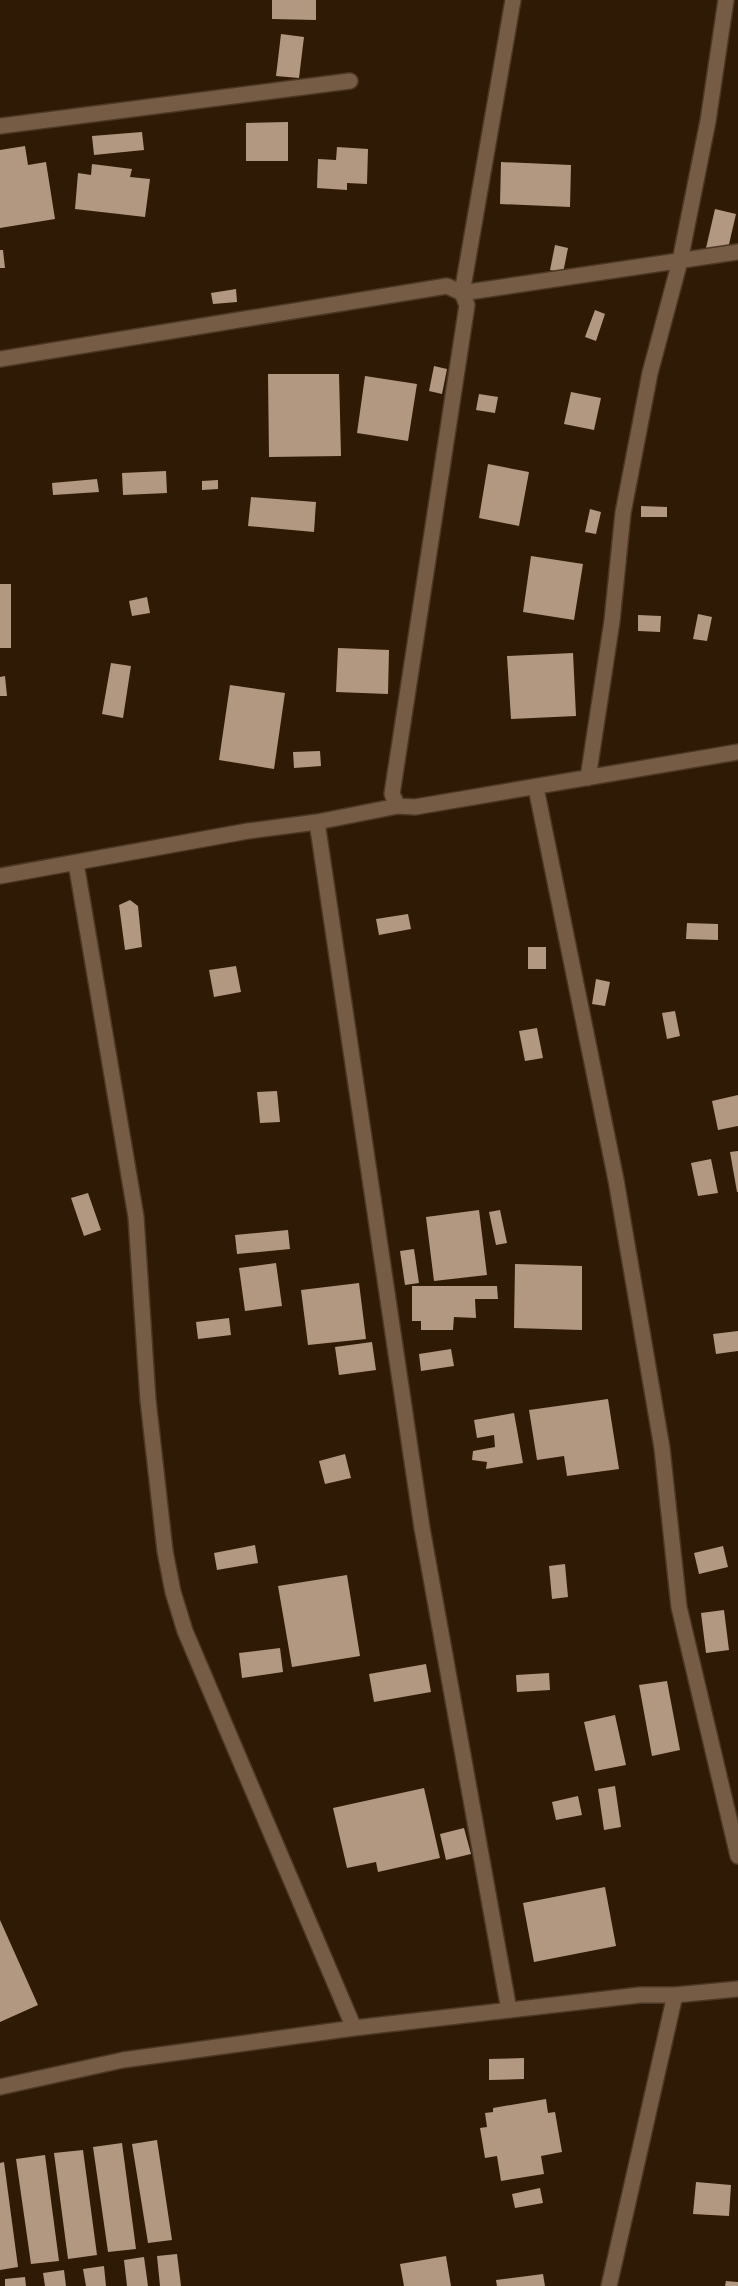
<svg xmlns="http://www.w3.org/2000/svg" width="738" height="2286" font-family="Poppins,sans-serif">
<rect width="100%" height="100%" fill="#2f1a06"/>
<path fill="#b39881" d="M272,0H316V20L272,19Z
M281,34L304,37L299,78L276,76Z
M288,122V161H246V123Z
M142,132L144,150L94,155L92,136Z
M25,146L28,165L46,162L55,219L0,228V150Z
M337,147L368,149L367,184L347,183V190L317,188L318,159L336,160Z
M501,162L571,165L570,207L500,204Z
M92,164L132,169L130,177L150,179L145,217L75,209L78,173L91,175Z
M715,209L736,214L727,253L706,248Z
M555,245L568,248L563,273L550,270Z
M0,250H3L5,268H0Z
M236,289L237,302L213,304L211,293Z
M595,310L605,314L596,341L585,337Z
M434,366L447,369L442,394L429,391Z
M268,374H339L341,456L269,457Z
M365,376L417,384L408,441L357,433Z
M571,392L601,398L594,430L564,424Z
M479,394L498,397L495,413L476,410Z
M488,464L529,472L519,526L479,518Z
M166,471L167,493L123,495L122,473Z
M97,479L99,492L53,495L52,483Z
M218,480V489L202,490V481Z
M251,497L316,502L314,532L248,526Z
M641,506L667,507V517H641Z
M590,509L601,512L596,534L585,532Z
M531,556L583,564L574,620L523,612Z
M0,584H11V648H0Z
M147,597L150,613L132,616L129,601Z
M698,614L712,617L707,641L693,639Z
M638,615L661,616L660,632L638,631Z
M338,648L389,650L388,694L336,692Z
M573,653L576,716L511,719L507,656Z
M111,663L131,666L123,718L102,714Z
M5,676L7,696H0V677Z
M230,685L285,693L274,769L219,760Z
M320,751L321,766L294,768L293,752Z
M130,900L138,906L142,947L125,950L119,905Z
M408,914L411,929L379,935L376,919Z
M687,923L718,924V940L686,939Z
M528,947H546V969H528Z
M236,966L241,992L214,997L209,970Z
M596,979L610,982L605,1006L592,1004Z
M675,1011L680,1036L667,1039L662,1013Z
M537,1028L543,1058L525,1061L519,1031Z
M277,1091L280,1122L260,1123L257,1092Z
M738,1095V1126L718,1130L712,1101Z
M738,1151V1192H737L730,1152Z
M711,1159L718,1193L698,1196L691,1163Z
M88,1193L101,1230L84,1236L71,1198Z
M479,1210L487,1275L434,1281L426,1217Z
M500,1210L507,1243L496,1245L489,1212Z
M288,1230L290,1249L237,1254L235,1235Z
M414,1249L419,1283L405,1285L400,1251Z
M276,1263L282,1306L245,1311L239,1268Z
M515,1264L582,1266V1330L514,1328Z
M359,1283L366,1339L308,1345L301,1290Z
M412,1286H497L498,1299H475L476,1318L454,1317L453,1330H421V1321H412Z
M229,1318L231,1335L198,1339L196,1322Z
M738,1331V1351L716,1354L713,1334Z
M372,1342L376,1370L339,1375L335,1347Z
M451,1349L454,1366L421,1371L419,1354Z
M608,1399L619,1469L567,1476L564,1456L537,1460L529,1410Z
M514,1413L523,1463L486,1469L487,1462L472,1460L473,1451L495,1447L494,1435L477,1438L474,1420Z
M345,1454L351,1478L325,1484L319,1461Z
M255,1545L258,1563L217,1570L214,1553Z
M723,1546L728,1567L699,1574L694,1553Z
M565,1564L568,1597L552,1599L549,1566Z
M347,1575L360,1656L292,1667L278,1586Z
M724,1610L729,1650L706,1653L701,1613Z
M280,1648L283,1672L242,1678L239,1653Z
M426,1664L431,1692L374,1702L369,1674Z
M549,1673L550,1690L517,1692L516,1675Z
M667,1681L680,1750L652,1756L639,1685Z
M615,1715L626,1765L595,1771L584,1722Z
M615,1786L621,1827L604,1830L598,1789Z
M424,1788L440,1858L378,1872L376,1862L347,1868L333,1808Z
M578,1796L582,1815L556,1820L552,1802Z
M464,1828L471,1854L446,1860L440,1834Z
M605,1887L616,1946L534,1962L523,1903Z
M0,1920L38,2005L0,2022Z
M524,2058V2079L489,2080V2059Z
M546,2099L548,2113L555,2112L562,2152L541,2156L544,2174L501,2181L497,2156L485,2158L480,2128L487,2127L485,2113L493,2112V2108Z
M157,2140L172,2240L148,2243L132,2144Z
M122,2143L136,2249L108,2252L93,2147Z
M83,2150L97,2255L68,2259L54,2153Z
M45,2155L59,2261L31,2264L16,2159Z
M4,2162L18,2267L0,2270V2163Z
M696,2182L731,2185L729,2216L693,2214Z
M540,2188L543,2203L515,2208L512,2194Z
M177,2254L181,2286H160L157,2256Z
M446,2256L451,2286H404L400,2264Z
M144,2257L148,2286H127L124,2260Z
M104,2266L106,2286H86L83,2269Z
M64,2270L66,2286H45L43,2273Z
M543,2274L545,2286H497L496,2280Z
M25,2277L26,2286H5V2279Z
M726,2281L738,2282V2286H725Z"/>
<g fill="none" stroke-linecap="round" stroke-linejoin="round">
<g stroke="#4b3725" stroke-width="18">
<path id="minor" d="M513,0L462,293L738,252
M0,126L350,81
M0,359L447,286L462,293L467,305L392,794L398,806
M588,778L612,621L623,513L650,373L680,261L708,121L726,0
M536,788L616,1180L662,1448L679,1607L738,1856
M317,822L422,1528L509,2010
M76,863L136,1217L148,1400L165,1551L173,1592L185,1631L354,2028
M0,876L248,831L317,822L398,806L415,807L738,752
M0,2087L123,2060L354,2028L640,1995H675L738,1989
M609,2286L675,1995"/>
</g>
<use href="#minor" stroke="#775c45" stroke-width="15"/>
</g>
</svg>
